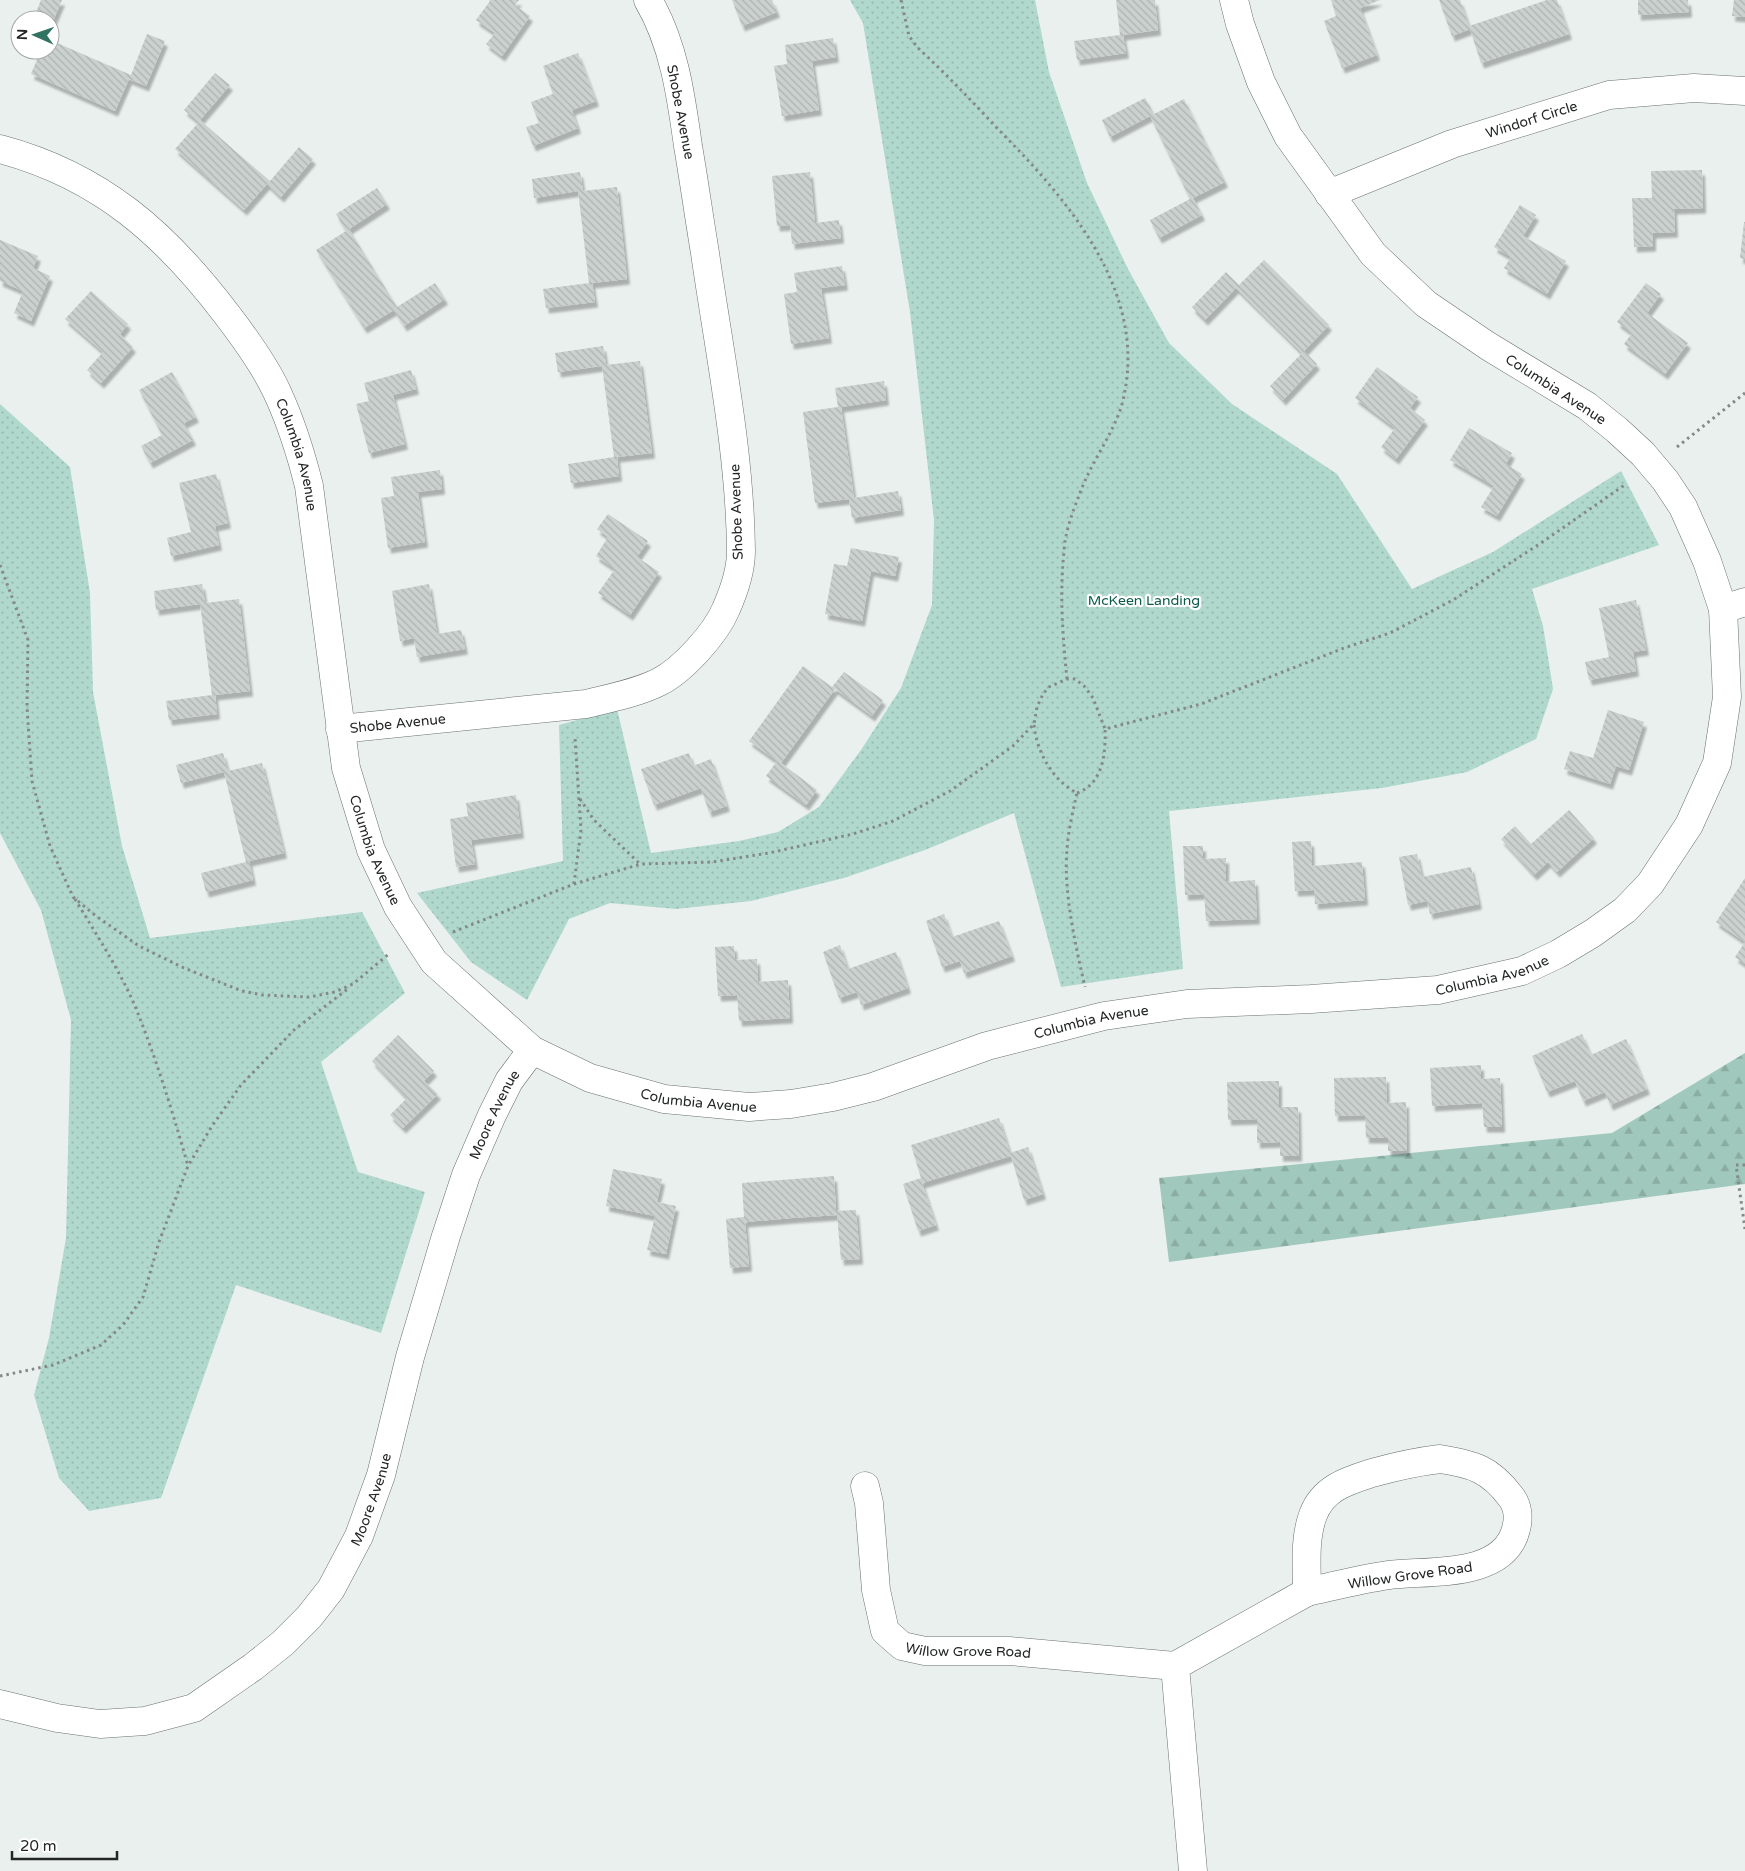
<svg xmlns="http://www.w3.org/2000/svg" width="1745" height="1871" font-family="'Varela Round',sans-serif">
<defs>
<pattern id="forest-firs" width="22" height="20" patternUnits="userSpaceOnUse" patternTransform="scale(1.25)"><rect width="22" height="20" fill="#a0c8bc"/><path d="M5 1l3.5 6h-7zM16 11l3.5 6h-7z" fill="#8aaca1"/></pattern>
<pattern id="park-dots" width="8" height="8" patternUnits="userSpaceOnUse" patternTransform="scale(1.25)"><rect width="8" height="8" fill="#b0d8cc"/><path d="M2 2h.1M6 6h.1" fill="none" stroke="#97b9af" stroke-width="1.8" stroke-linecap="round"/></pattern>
<pattern id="building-back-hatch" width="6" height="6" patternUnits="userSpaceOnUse" patternTransform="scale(1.25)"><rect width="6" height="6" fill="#cad1cf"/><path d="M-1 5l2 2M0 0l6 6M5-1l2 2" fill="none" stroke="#adb3b2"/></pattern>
<filter id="shadow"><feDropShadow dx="3" dy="5.5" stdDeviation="1" flood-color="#0004"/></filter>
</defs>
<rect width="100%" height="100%" fill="#e9f0ee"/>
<path fill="url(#forest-firs)" d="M1745,1053V1184L1169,1262L1159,1178L1612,1133Z"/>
<path fill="url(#park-dots)" d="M850,0H1035L1049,72L1087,183L1128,269L1169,343L1232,404L1337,474L1412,589L1493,552L1621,471L1659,545L1532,589L1543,626L1553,689L1536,739L1467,772L1382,788L1169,811L1183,969L1061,987L1014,813L925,850L844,878L751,901L676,909L610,903L569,919L527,1000L471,962L417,893L563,861L559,725L617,709L651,853L739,841L778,832L819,807L861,750L901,688L932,605L934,520L910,312L863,23Z
M0,404L70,467L90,593L93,692L122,846L150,938L362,912L405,993L321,1062L358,1172L425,1192L381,1333L236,1285L161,1498L89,1511L59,1478L34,1395L49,1338L66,1238L71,1020L41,910L0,833Z"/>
<path fill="url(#building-back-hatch)" filter="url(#shadow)" d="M41,0H62L50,28V20H33Z
M489,0H519L515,5L530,16L502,56L486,44L495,33L476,20L490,1Z
M732,0H772L777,12L742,26Z
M1116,0H1155L1158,30L1123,35L1126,53L1077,60L1074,41L1120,35Z
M1331,0H1380L1360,8L1377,55L1342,68L1324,21L1336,16Z
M1439,0H1460L1469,26L1547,0H1557L1569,34L1481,63L1470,29L1452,36Z
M1638,0H1688L1689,12L1638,15Z
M1734,0H1745V17L1732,16Z
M147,34L165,41L146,86L129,79L115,111L31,74L41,50H50V40L131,75Z
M833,38L836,57L812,61L819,110L782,116L774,66L787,64L785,45Z
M578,53L596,101L572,110L578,128L533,146L526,127L539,123L531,102L553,94L543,66Z
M215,73L230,85L200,120L234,150L270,181L299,147L313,159L281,197L267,184L244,210L175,149L199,122L184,110Z
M1145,98L1154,114L1184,99L1225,182L1193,198L1202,215L1159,238L1150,220L1190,199L1150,116L1110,137L1102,120Z
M1702,170L1703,208L1674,209L1675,232L1653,233V246L1634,247L1632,198H1652L1651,171Z
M580,172L583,191L617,187L627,279L592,283L595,302L546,308L543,289L589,283L578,191L534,198L532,179Z
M810,172L815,223L839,220L841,238L792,244L790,225L777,226L772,176Z
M377,188L387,204L349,229L397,307L435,283L445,299L404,326L394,310L364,328L316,250L346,231L336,214Z
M1520,205L1536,215L1523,236L1566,261L1547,294L1504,268L1511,257L1494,247Z
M1744,222H1745V259L1740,258Z
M0,240L38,256L33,268L50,276L31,321L14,313L23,291L0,281Z
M1264,260L1329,325L1304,351L1317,364L1283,400L1270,386L1302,353L1236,288L1205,320L1192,307L1226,272L1239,285Z
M842,266L845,285L821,288L829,338L791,344L784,294L797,292L794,273Z
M1646,283L1661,294L1647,313L1688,343L1665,374L1624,344L1632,333L1617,322Z
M91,291L128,324L120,334L133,347L101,383L87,370L103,352L65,319Z
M603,346L606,365L640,361L652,453L617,457L619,476L571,483L568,464L614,457L602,366L558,372L555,353Z
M1377,367L1418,397L1410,408L1425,420L1396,459L1381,447L1395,428L1355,398Z
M411,370L416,389L393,395L405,444L369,453L356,404L369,401L364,383Z
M172,372L196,417L184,423L193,440L150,463L141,446L162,435L139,390Z
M884,381L886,400L841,407L854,498L898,491L901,510L852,518L849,499L815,503L803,412L838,407L835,388Z
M1469,428L1512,453L1506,464L1522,474L1497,516L1481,507L1494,486L1450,460Z
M440,470L442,489L418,492L425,542L388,548L381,498L394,496L391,477Z
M216,474L228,523L215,526L219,545L171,556L167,538L191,532L179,483Z
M608,514L648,541L637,557L659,572L630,615L598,593L615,569L596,556L608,537L597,529Z
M851,548L899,557L895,576L871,571L862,621L825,614L834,564L847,566Z
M202,584L205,603L239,599L250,691L215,695L217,714L169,720L166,701L212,695L200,604L156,610L154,591Z
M429,584L437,634L461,630L465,649L417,657L414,638L400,641L392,591Z
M1636,600L1646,650L1633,652L1636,671L1589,680L1585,662L1609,657L1599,608Z
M803,666L832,687L844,672L883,700L872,716L835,689L781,763L817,790L806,805L766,776L777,761L749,741Z
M1608,710L1644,722L1629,770L1616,766L1610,784L1564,769L1570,751L1593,758Z
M223,753L228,771L262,763L284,853L249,861L253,880L206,892L201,873L246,862L224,772L181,783L176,765Z
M689,753L693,766L711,759L727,806L709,812L701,788L654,805L641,769Z
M516,795L521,833L471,840L475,864L456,867L450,819L468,816L466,803Z
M1569,810L1594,838L1557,872L1548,862L1534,875L1501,839L1515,826L1531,844Z
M1311,841L1312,866L1362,862L1365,900L1315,904L1314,890L1295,891L1292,842Z
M1183,846H1203V859L1226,858V882L1255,880L1257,919L1206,921L1204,894L1185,895Z
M1417,854L1422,877L1471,867L1479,904L1430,914L1427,901L1408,905L1399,857Z
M1745,878V942L1716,922Z
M944,914L952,937L999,921L1012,956L964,973L960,961L942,967L926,921Z
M1745,942V964L1735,957Z
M840,945L848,969L896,952L908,988L861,1005L857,992L839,998L823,952Z
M734,946L735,960L757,959L758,982L788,980L790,1018L739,1021L737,995L718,996L715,947Z
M1582,1034L1591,1055L1626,1039L1647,1089L1610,1105L1605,1092L1583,1101L1575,1081L1547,1092L1532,1056Z
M398,1035L434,1071L424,1081L438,1094L403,1128L390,1115L407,1098L372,1061Z
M1481,1065V1079L1500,1078L1502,1127H1484L1482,1103L1432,1106L1430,1068Z
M1386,1077L1387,1103L1406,1102L1407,1151H1388V1138H1366L1365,1115L1335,1116L1334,1078Z
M1279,1081V1107H1298L1299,1156H1280V1142L1257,1143V1119L1228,1120L1227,1082Z
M999,1118L1010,1153L1028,1147L1043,1194L1024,1200L1011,1156L922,1183L936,1225L918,1231L903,1184L921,1178L911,1145Z
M613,1169L662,1179L657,1202L676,1206L666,1254L647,1250L655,1216L606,1206Z
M834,1176L836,1211L856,1210L860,1259L841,1260L837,1215L792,1218L745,1222L749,1266L730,1268L726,1219L744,1217L742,1183Z"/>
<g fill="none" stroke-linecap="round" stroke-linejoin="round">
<g stroke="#6a716f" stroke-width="29">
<g id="minor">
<path id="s1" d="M0,149C101,176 166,234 228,316C244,337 266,368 277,392C291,422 301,454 309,486L346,768L371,850L398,907L434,962L532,1050L590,1078L664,1099L749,1107L791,1104L833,1097L873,1087L987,1046L1104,1016L1187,1004L1311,999L1438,990L1522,971L1558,954L1593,933L1625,910L1650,884L1689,825L1717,763L1727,697L1723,609L1707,561L1683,507L1665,480L1643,454L1617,430L1587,406L1488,346L1426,304L1373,254L1288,136L1261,82L1240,24L1234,0"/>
<path id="s2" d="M1329,194L1452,144L1609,95L1694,88L1745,91"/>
<path d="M1723,609L1745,602"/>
<path id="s3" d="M340,729L586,704C610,698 637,693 659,682C683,670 716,633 726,609C734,591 741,570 741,551C740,451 719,351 705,253C699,217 694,181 688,146C681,96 674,44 648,0"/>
<path d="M1440,1459C1473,1464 1490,1469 1511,1497C1518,1506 1519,1518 1516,1529C1504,1579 1428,1570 1389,1575C1361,1579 1334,1586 1307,1592C1307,1567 1304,1539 1313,1515C1323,1488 1347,1481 1372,1473C1397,1466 1414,1462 1440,1459Z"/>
<path id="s4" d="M865,1486L869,1503L876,1590L885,1631L902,1646L925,1651H1009L1175,1666"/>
<path id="s5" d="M0,1704L57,1718L100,1724L145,1721L194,1708L253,1667L283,1643L309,1617L331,1589L359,1536L381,1475L410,1357L446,1236L466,1175L492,1115L509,1081L532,1050"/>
<path d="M1193,1871L1175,1666L1307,1592"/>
</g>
</g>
<path stroke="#848987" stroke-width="3" stroke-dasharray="2.5 4" stroke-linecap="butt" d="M901,0L909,36L917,47C945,73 971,100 997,128C1068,200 1151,294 1122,404C1113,435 1091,462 1080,493C1075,506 1069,521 1066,536C1064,544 1064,554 1063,562C1060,601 1063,640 1067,679
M1677,447L1745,393
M0,565L28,640L27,707L32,781L50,846L73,897L96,916L139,946L184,968L242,991L262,995L309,997L335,992L353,984L390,953
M1034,725C1037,752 1052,780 1077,793C1073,811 1068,831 1067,850C1063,890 1076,948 1085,987
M1077,793C1103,784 1106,753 1105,729
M580,799L594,820L640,864
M574,884L581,830L575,738
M75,899C96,934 119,969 135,1006C156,1058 173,1113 188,1166
M453,932L574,884L641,864L712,862L769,853L853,834L893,821L950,791L1013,746L1034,724L1037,707L1043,694L1049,687L1067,679H1075L1084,686L1093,698L1105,729L1201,704L1344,648L1390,633L1453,600L1541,543L1626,484
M1745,1165H1736L1745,1229
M0,1376L53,1365L101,1345L123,1325L143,1297L159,1242L188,1166L212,1126L241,1085L294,1030L349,988"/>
<use href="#minor" stroke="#fff" stroke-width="28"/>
</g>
<g text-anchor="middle" stroke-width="4.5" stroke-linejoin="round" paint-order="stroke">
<g font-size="14" fill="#232625" stroke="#fff">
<text transform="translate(681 112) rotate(79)" y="5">Shobe Avenue</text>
<text dy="5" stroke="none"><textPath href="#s2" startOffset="216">Windorf Circle</textPath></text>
<text transform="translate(1556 389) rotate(33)" y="5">Columbia Avenue</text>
<text dy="5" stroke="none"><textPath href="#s1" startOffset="445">Columbia Avenue</textPath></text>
<text transform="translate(736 512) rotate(-92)" y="5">Shobe Avenue</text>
<text dy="5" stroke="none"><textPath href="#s3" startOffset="58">Shobe Avenue</textPath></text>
<text dy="5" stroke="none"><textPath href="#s1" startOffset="850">Columbia Avenue</textPath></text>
<text dy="5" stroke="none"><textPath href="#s1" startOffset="2095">Columbia Avenue</textPath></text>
<text dy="5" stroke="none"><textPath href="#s1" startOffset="1690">Columbia Avenue</textPath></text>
<text dy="5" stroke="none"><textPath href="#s1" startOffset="1285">Columbia Avenue</textPath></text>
<text dy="5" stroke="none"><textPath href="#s5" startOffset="884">Moore Avenue</textPath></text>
<text dy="5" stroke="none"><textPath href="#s5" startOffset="479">Moore Avenue</textPath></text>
<text transform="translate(1410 1575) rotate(-8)" y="5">Willow Grove Road</text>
<text dy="5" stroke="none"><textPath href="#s4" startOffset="236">Willow Grove Road</textPath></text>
</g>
<g font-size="14" fill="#0c5b4b" stroke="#fff">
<text x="1144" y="605">McKeen Landing</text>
</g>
</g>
<g transform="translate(35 35) rotate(272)"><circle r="24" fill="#ffffff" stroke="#a7a8a8"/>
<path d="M0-4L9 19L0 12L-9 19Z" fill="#317363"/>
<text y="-8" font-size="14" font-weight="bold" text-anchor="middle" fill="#232625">N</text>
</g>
<path d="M12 1851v8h105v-8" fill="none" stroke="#232625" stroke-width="2.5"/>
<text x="20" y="1851" font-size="15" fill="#232625" stroke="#ffffff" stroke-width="4" paint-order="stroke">20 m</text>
</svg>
